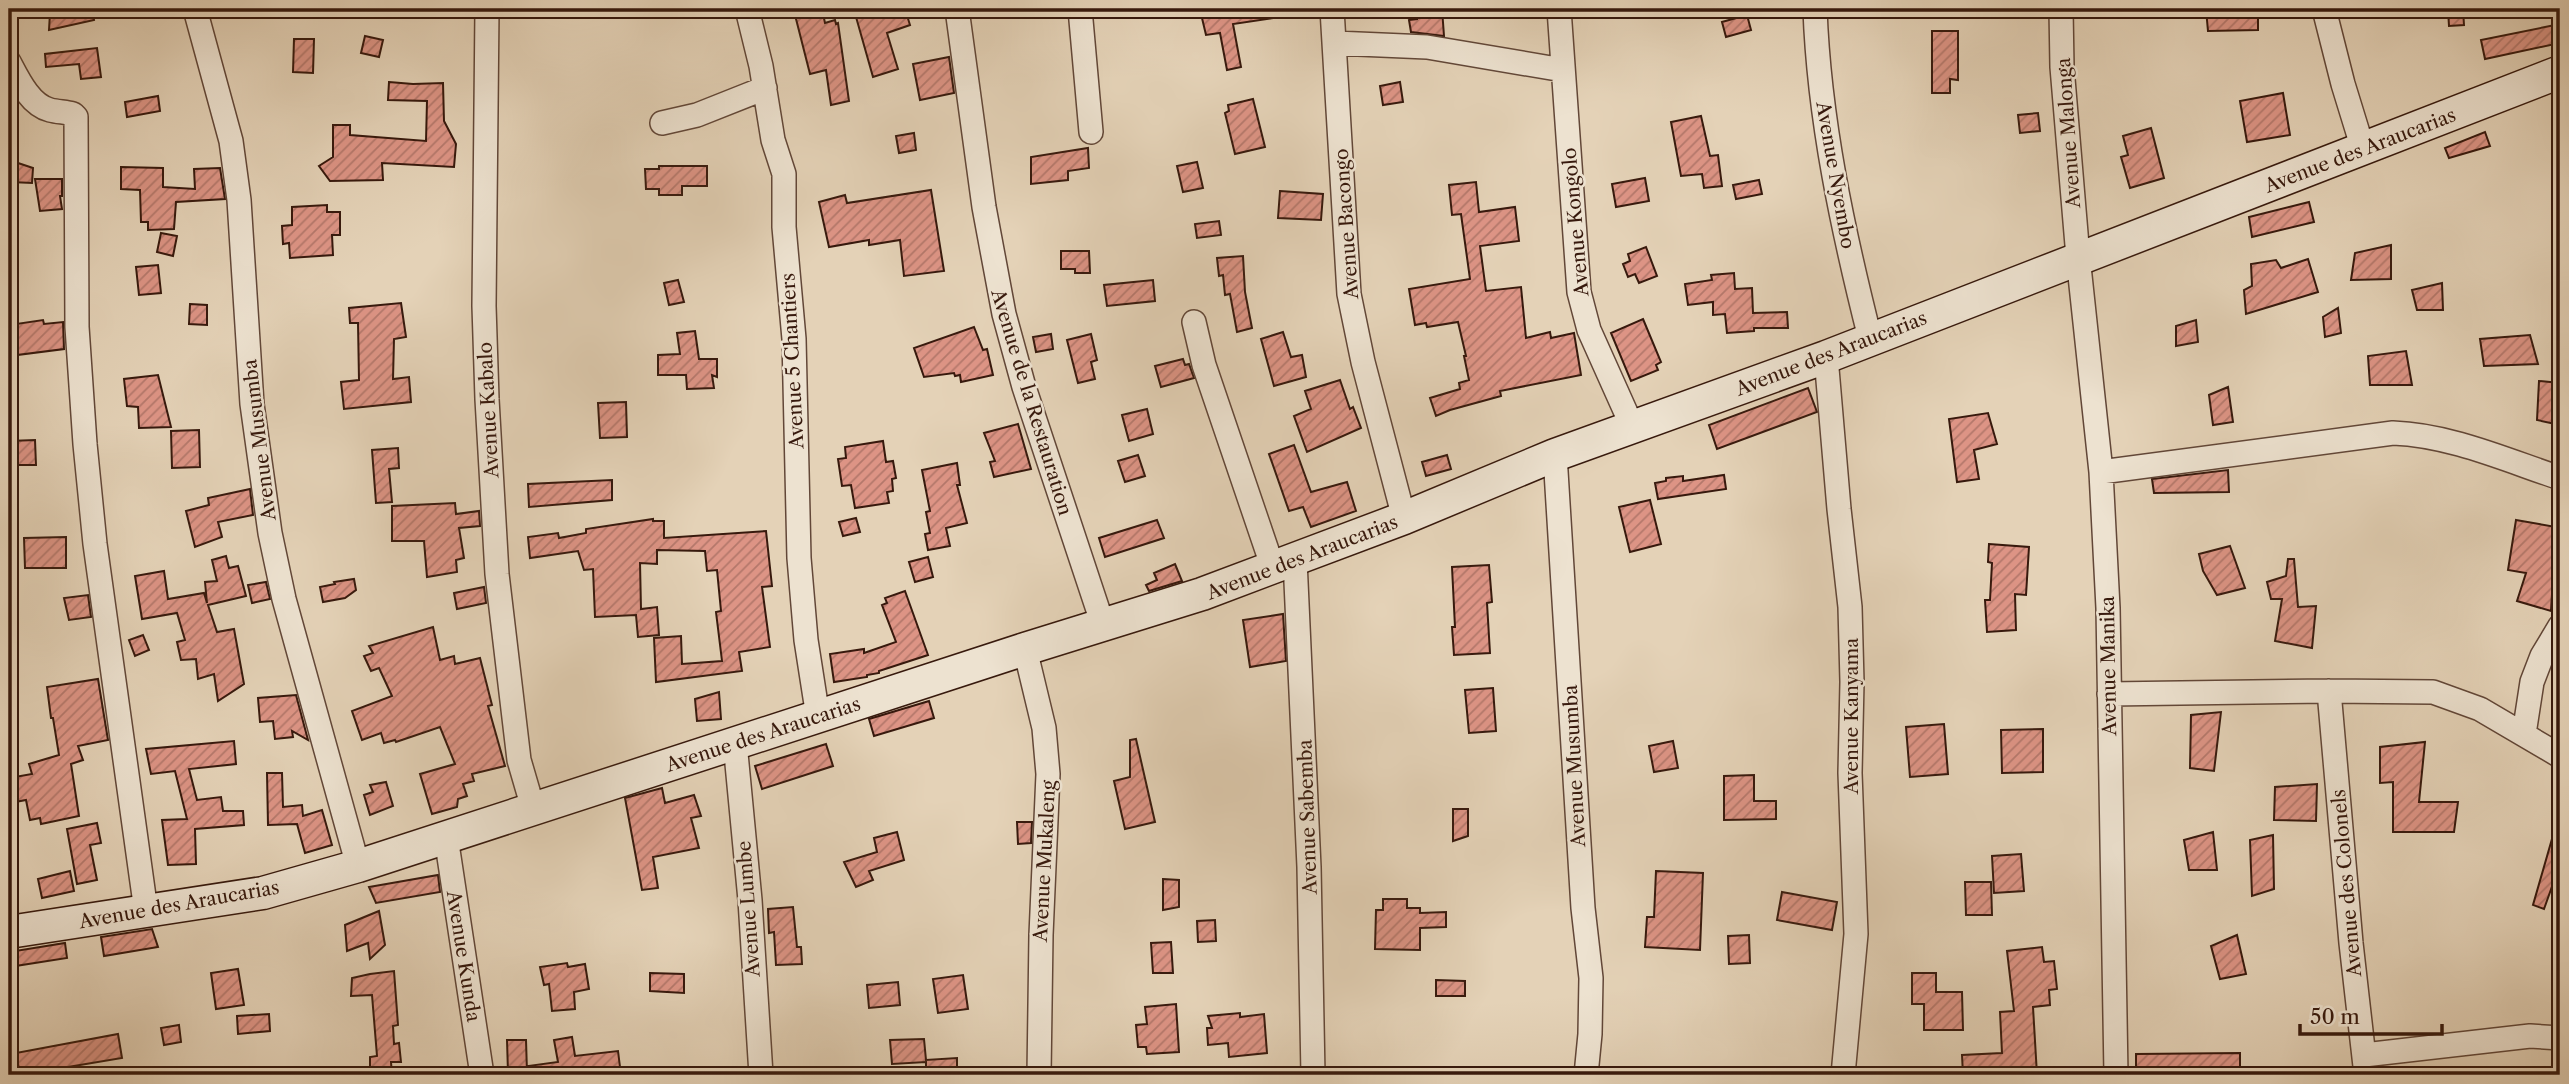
<svg xmlns="http://www.w3.org/2000/svg" width="2569" height="1084" font-family="'Libre Caslon Text',serif">
<defs>
<pattern id="building-hatch" width="6" height="6" patternUnits="userSpaceOnUse" patternTransform="scale(1.75)"><rect width="6" height="6" fill="#dd9485"/><path d="M-1 1l2-2M0 6l6-6M5 7l2-2" fill="none" stroke="#b4786b"/></pattern>
</defs>
<rect width="100%" height="100%" fill="#e4d2b7"/>
<filter id="stains"><feTurbulence type="fractalNoise" baseFrequency=".00286" numOctaves="4"/><feColorMatrix values="0 0 0 0 .2 0 0 0 0 .09 0 0 0 0 .02 0 0 0 .5 -.17"/></filter>
<radialGradient id="worn" r=".72"><stop offset=".6" stop-color="#630" stop-opacity="0"/><stop offset="1" stop-color="#630" stop-opacity=".3"/></radialGradient>
<path fill="url(#building-hatch)" stroke="#37190d" stroke-width="2" d="M804,9H822L825,23L835,20L836,24L838,23L849,101L831,105L826,70L810,74L794,11Z
M867,9H905L910,25L887,33L898,69L873,77L856,17L868,13Z
M1215,9H1273L1274,18L1233,24L1241,67L1227,70L1220,33L1206,35L1202,18L1217,16Z
M1417,9H1442L1444,36L1411,32L1409,20L1417,19Z
M2206,9H2258V30L2208,31Z
M2448,9H2463L2464,25L2449,26Z
M50,13L93,14L94,20L49,30Z
M1747,15L1751,30L1726,37L1722,22Z
M2560,24V43L2485,59L2481,40Z
M1932,31H1958V80L1950,79V93H1932Z
M365,36L383,40L379,57L361,53Z
M294,39H314L313,73L293,72Z
M97,48L101,77L81,79L79,64L46,67L45,54Z
M949,57L954,93L920,100L913,64Z
M389,82L413,84L443,83L444,121L456,144L454,167L382,163L383,180L330,181L319,166L333,157V125H350V135L426,141L427,101L388,100Z
M1400,82L1403,102L1383,105L1380,86Z
M2283,93L2290,135L2247,142L2240,101Z
M158,96L160,111L127,117L125,102Z
M1253,99L1265,147L1235,154L1225,113L1229,111L1228,105Z
M2038,113L2040,131L2020,133L2018,115Z
M1701,116L1710,156L1718,155L1722,186L1704,188L1702,174L1681,176L1671,122Z
M2151,128L2164,178L2130,188L2121,157L2128,155L2123,136Z
M2485,132L2490,146L2449,158L2445,148Z
M914,133L916,150L899,153L896,136Z
M1088,148L1089,168L1068,171V180L1031,184V157Z
M12,161L33,168L32,183L11,182Z
M1197,162L1203,188L1183,192L1177,166Z
M659,166H707V186H682V195H659V189H646L645,169H659Z
M121,167L163,168V187L195,189L194,169L220,168L225,199L176,202L174,229L148,230V222H141L140,190L121,189Z
M1645,178L1649,201L1616,207L1612,184Z
M35,179H62V196H60L62,209L40,211Z
M1759,180L1762,194L1736,199L1733,185Z
M1476,182L1479,212L1515,207L1519,241L1480,246L1486,291L1521,287L1526,338L1550,332L1551,338L1574,333L1581,375L1500,391L1501,396L1450,410L1436,416L1430,398L1460,389L1459,383L1469,380L1464,356H1466L1458,322L1427,327L1426,323L1415,325L1409,289L1470,279L1461,214L1452,215L1449,185Z
M931,190L944,271L904,276L900,240L869,245V240L829,247L819,202L845,195L847,203Z
M1280,191L1323,194L1321,220L1278,218Z
M2309,202L2314,222L2252,237L2249,217Z
M327,205V212H340V235H332L333,255L290,258L289,243L283,244L282,226L292,225V207Z
M1219,221L1221,235L1197,238L1195,224Z
M161,233L177,236L173,256L157,252Z
M2391,245V279L2351,280L2355,253Z
M1646,247L1657,276L1639,283L1635,274L1628,277L1623,264L1630,261L1628,254Z
M1061,251H1089L1090,273H1075V269H1061Z
M1243,256L1245,292L1252,328L1237,332L1230,294L1225,295L1223,275L1219,276L1217,258Z
M2308,259L2318,292L2246,314L2244,290L2252,286L2251,264L2276,260L2281,268Z
M158,265L161,293L139,295L136,267Z
M1734,273L1735,289L1752,288L1753,313L1787,312L1788,328H1754V331L1727,333L1725,314L1713,315V302L1688,305L1685,284L1712,280L1711,275Z
M678,280L684,302L669,305L664,283Z
M1153,280L1155,301L1107,306L1104,285Z
M2442,283L2443,310H2417L2412,290Z
M401,303L406,337L394,339L393,379L409,377L411,402L344,409L341,382L359,380L358,323H350L349,308Z
M190,304L207,305V325L189,324Z
M2338,308L2341,333L2325,337L2323,317Z
M1643,319L1661,362L1656,365L1658,370L1631,381L1611,333Z
M43,320L44,324L63,322L64,349L9,356V325Z
M2196,320L2198,342L2176,346V326Z
M974,327L983,350L987,349L993,375L961,382L960,375L955,376L954,373L924,377L914,348Z
M695,331L699,359H717V377L712,375L714,388L687,389L686,375H658V355L680,354L677,333Z
M1283,332L1291,357L1302,355L1306,377L1274,386L1261,339Z
M1051,334L1053,349L1036,352L1033,337Z
M1091,334L1097,360L1091,362L1095,379L1078,383L1067,340Z
M2530,335L2538,364L2484,366L2480,339Z
M2406,351L2412,385H2370L2368,356Z
M1183,359L1185,365L1189,364L1194,378L1161,387L1155,366Z
M158,375L171,427L139,428L138,407L127,406L124,379Z
M1340,380L1350,409L1353,407L1361,428L1307,452L1294,416L1311,409L1305,391Z
M2539,381L2560,383V425L2537,420Z
M2228,387L2233,422L2213,425L2209,395Z
M1808,388L1817,412L1717,449L1709,425Z
M626,402L627,437L600,438L598,403Z
M1147,409L1153,434L1129,441L1122,415Z
M1988,413L1997,444L1974,450L1979,479L1957,482L1949,419Z
M1018,424L1031,469L994,477L990,462L995,461L984,433Z
M199,430L200,467L172,468L171,431Z
M35,440L36,465H9V441Z
M883,441L886,462L893,461L896,478L892,479L893,491L887,492L889,503L855,508L851,485L842,486L838,459L846,458L845,447Z
M1294,445L1311,492L1347,482L1356,511L1311,527L1303,507L1289,511L1269,454Z
M398,448L399,468L389,469L392,502L376,503L372,450Z
M1138,455L1145,476L1125,482L1118,461Z
M1447,455L1451,469L1426,476L1422,462Z
M957,463L960,485H957L967,523L946,528L950,546L928,550L925,534L930,533L926,512L930,511L922,470Z
M2228,470L2229,492L2154,493L2152,479Z
M1724,475L1726,489L1658,499L1655,483L1666,481V478L1683,476V481Z
M612,480V500L529,507L528,484Z
M250,489L253,515L218,522L222,537L195,547L186,511L209,505L208,498Z
M1650,500L1661,544L1630,552L1619,507Z
M455,503L456,514L479,511L480,526L459,528L464,558L456,560L457,572L427,577L424,541H392V506Z
M856,518L860,532L843,536L839,522Z
M653,519V521H664V538L766,531L772,586L762,587L770,647L739,652L742,671L656,682L654,638L681,636L682,664L722,661L716,612L721,611L717,570L707,571L705,551L657,550V564L640,563L641,609L657,607L659,635L638,637L636,615L595,617L593,569L584,570L578,551L530,558L528,537L558,533L559,538L586,533V529Z
M1157,520L1164,538L1105,557L1099,538Z
M2516,520L2556,527L2551,611L2517,601L2526,573L2508,570Z
M66,537V568H25L24,538Z
M1989,544L2029,547L2026,595L2015,594L2016,630L1987,632L1985,600H1990L1992,563L1988,562Z
M2230,546L2245,588L2217,595L2203,571L2199,554Z
M226,556L229,568L238,566L246,596L208,605L217,632L234,629L244,684L218,701L214,674L198,679L196,659L181,660L177,642L185,640L177,613L142,619L135,576L164,571L168,599L204,593L207,603L205,582L217,581L212,560Z
M928,557L933,577L915,582L909,562Z
M2288,559H2294L2298,607L2316,606L2312,648L2275,641L2282,599H2271L2267,582L2286,576Z
M1175,564L1182,581L1149,591L1146,585L1157,580L1154,573Z
M1489,565L1492,602L1487,603L1490,653L1454,655L1452,627H1455L1452,567Z
M354,579L356,590L345,598L323,602L320,587L335,584L334,582Z
M266,582L270,599L252,603L248,585Z
M484,587L486,603L457,609L454,593Z
M905,591L928,655L879,671V673L867,675V677L834,682L830,654L864,649V653L896,642L882,605L887,603L885,598Z
M88,595L91,617L69,620L64,598Z
M1283,614L1286,661L1250,667L1243,620Z
M433,627L440,660L454,656L455,664L480,658L492,705L488,706L505,766L472,774L474,781L463,784L467,796L458,799L457,807L432,814L420,774L455,764L440,727L396,742L395,740L384,743L381,733L362,740L352,711L392,696L379,668L371,671L364,656L373,653L369,646Z
M143,635L149,650L135,656L129,640Z
M98,679L108,740L78,746L83,760L71,764L79,816L41,824L40,818L30,820L26,800L10,803L9,778L32,774L29,764L59,755L53,718H51L47,687Z
M1493,688L1496,731L1469,733L1465,690Z
M719,692L721,719L697,721L695,699Z
M296,695L308,740L292,731L293,737L275,739L273,721L260,722L258,698Z
M929,701L934,718L874,736L869,719Z
M2221,712L2214,771L2190,768L2191,715Z
M1944,724L1948,774L1910,777L1906,727Z
M2043,729V772L2002,773L2001,730Z
M1136,739L1155,822L1125,829L1114,781L1130,777V740Z
M234,741L236,764L189,769L197,800L221,797L223,811H243L244,825L195,829L196,864L168,865L162,820L187,819L175,771L151,774L146,749Z
M1673,741L1678,768L1654,772L1649,746Z
M2425,742L2419,802H2458L2454,832H2393V782L2380,783V747Z
M826,744L833,766L762,789L755,766Z
M267,773H282L283,807L302,805L303,816L322,810L332,845L305,853L297,824L268,825Z
M1754,775V801H1776V819L1724,820V776Z
M386,782L393,806L370,815L364,795L373,792L370,785Z
M2317,784L2316,821L2274,820L2275,787Z
M662,788L665,803L694,795L701,816L691,818L699,848L653,857L658,888L642,890L625,798Z
M1453,809H1468V836L1453,841Z
M1017,822H1032L1031,843L1018,844Z
M97,823L101,843L90,845L97,880L77,884L67,829Z
M2556,825H2560V864L2544,909L2533,905Z
M897,832L904,860L869,871L873,880L856,887L844,862L877,852L874,838Z
M2213,832L2217,870H2189L2184,840Z
M2273,835L2274,889L2252,896L2250,840Z
M2021,854L2024,891L1994,893L1992,856Z
M70,871L74,891L42,898L38,879Z
M1656,871L1703,873L1700,950L1645,947L1647,917H1654Z
M438,875L440,892L376,903L369,887Z
M1163,879L1179,880V907L1163,910Z
M1965,882H1991L1992,915H1966Z
M1782,892L1837,902L1832,930L1777,920Z
M1383,899H1407V908H1420V913L1446,912V927L1420,928V950L1375,949L1376,910H1383Z
M793,907L797,947H801L802,964L776,965L774,932L769,933L768,909Z
M379,911L385,945L370,959L368,943L347,951L345,925Z
M1215,920L1216,941L1198,942L1197,921Z
M152,929L158,947L104,956L101,937Z
M1749,935L1750,963L1729,964L1728,936Z
M2237,935L2246,974L2220,979L2211,946Z
M1171,942L1173,973H1153L1151,943Z
M65,943L67,958L9,967V952Z
M2042,947L2044,962L2054,961L2057,989L2049,990L2050,1005L2033,1007L2037,1075H1963L1962,1055L2002,1053L2000,1012L2014,1011L2007,951Z
M567,963L568,967L585,964L589,989L574,992L575,1009L552,1011L549,984L544,985L540,967Z
M238,969L244,1005L216,1009L211,973Z
M394,971L398,1025L393,1026L394,1044L399,1043L401,1062H391L392,1075H370V1057L377,1056L372,995L351,996L352,978L370,974Z
M650,973L684,974V993L650,991Z
M1912,973H1936V992H1962L1963,1030H1924V1004H1912Z
M963,975L968,1009L938,1013L933,979Z
M1436,980L1465,981V996H1436Z
M898,982L900,1005L869,1008L867,985Z
M1176,1004L1179,1052L1147,1054L1146,1047H1138L1136,1025L1147,1024L1145,1007Z
M1240,1013V1017L1264,1014L1267,1053L1229,1057L1228,1043L1208,1045L1207,1028H1212L1208,1016Z
M269,1014L270,1031L238,1034L237,1016Z
M179,1025L181,1042L164,1045L161,1028Z
M118,1034L122,1058L20,1075L16,1053Z
M572,1037L575,1056L618,1051L621,1075H529L528,1066L558,1062L554,1040Z
M924,1039L926,1060L957,1058V1075H926V1062L892,1064L890,1040Z
M507,1040H526L527,1072L508,1073Z
M2240,1053V1075H2136V1054Z"/>
<g fill="none" stroke-linecap="round" stroke-linejoin="round">
<g stroke="#624738" stroke-width="26">
<path id="street" d="M195,9L231,141L239,200L252,404L270,533L284,599L358,866
M487,9L484,306L487,399L497,574L519,760L533,808
M747,9L761,66L773,140L784,174V227L794,339L799,558L806,640L818,717
M957,9L984,207L1004,314L1024,387L1103,625
M1080,9L1091,132
M1332,9L1349,294L1363,362L1404,518
M1559,9L1579,292L1589,330L1632,426
M1815,9C1819,120 1843,231 1870,338
M2061,9L2062,67L2078,257L2101,472L2108,608L2116,1075
M2324,9L2343,84L2363,149
M1335,43L1427,47L1563,70
M9,62C18,79 30,105 50,110C58,112 66,112 73,114L76,117L77,327L85,444L95,544L146,911
M662,123L697,115L765,88
M1194,322L1204,365L1273,568
M1826,357L1839,509L1850,607L1852,682L1850,773L1856,934L1843,1075
M1555,455L1583,908L1591,978L1590,1034L1586,1075
M2101,472L2393,433C2450,435 2506,460 2560,478
M1295,560L1309,867L1313,1075
M1025,649L1044,728L1048,774L1041,935L1039,1075
M2329,691L2351,943L2366,1075
M2109,694L2329,691L2433,692L2480,709L2560,756
M2524,734L2532,682L2542,656L2560,626
M735,743L750,900L761,1075
M446,837L482,1075
M2364,1055L2530,1036L2560,1038"/>
</g>
<g stroke="#37190d" stroke-width="35">
<path id="secondary" d="M9,932L263,893L358,866L1025,649L1202,594L1404,518L1555,455L1826,357L2560,72"/>
</g>
<use href="#street" stroke="#ede2d0" stroke-width="23"/>
<use href="#secondary" stroke="#ede2d0" stroke-width="32"/>
</g>
<g text-anchor="middle" stroke-width="5" stroke-linejoin="round" paint-order="stroke">
<g font-size="19" fill="#37190d" stroke="#ede2d0">
<text transform="translate(2068 133) rotate(-94)" y="7">Avenue Malonga</text>
<text transform="translate(2360 150) rotate(-21)" y="7">Avenue des Araucarias</text>
<text transform="translate(1836 175) rotate(80)" y="7">Avenue Nyembo</text>
<text transform="translate(1575 222) rotate(-95)" y="7">Avenue Kongolo</text>
<text transform="translate(1346 224) rotate(-94)" y="7">Avenue Bacongo</text>
<text transform="translate(1831 353) rotate(-21)" y="7">Avenue des Araucarias</text>
<text transform="translate(792 361) rotate(-93)" y="7">Avenue 5 Chantiers</text>
<text transform="translate(1032 402) rotate(73)" y="7">Avenue de la Restauration</text>
<text transform="translate(488 410) rotate(-93)" y="7">Avenue Kabalo</text>
<text transform="translate(259 440) rotate(-97)" y="7">Avenue Musumba</text>
<text transform="translate(1302 557) rotate(-21)" y="7">Avenue des Araucarias</text>
<text transform="translate(2108 666) rotate(-91)" y="7">Avenue Manika</text>
<text transform="translate(1851 716) rotate(-90)" y="7">Avenue Kanyama</text>
<text transform="translate(763 734) rotate(-18)" y="7">Avenue des Araucarias</text>
<text transform="translate(1574 766) rotate(-93)" y="7">Avenue Musumba</text>
<text transform="translate(1307 817) rotate(-92)" y="7">Avenue Sabemba</text>
<text transform="translate(1044 861) rotate(-87)" y="7">Avenue Mukaleng</text>
<text transform="translate(2346 883) rotate(-95)" y="7">Avenue des Colonels</text>
<text transform="translate(179 904) rotate(-10)" y="7">Avenue des Araucarias</text>
<text transform="translate(748 909) rotate(-94)" y="7">Avenue Lumbe</text>
<text transform="translate(464 956) rotate(81)" y="7">Avenue Kunda</text>
</g>
</g>
<rect width="2569" height="1084" fill="none" stroke="#e4d2b7" stroke-width="35"/>
<rect x="10" y="10" width="2548" height="1063" fill="none" stroke="#37190d" stroke-width="3.5"/>
<rect x="18" y="18" width="2534" height="1049" fill="none" stroke="#37190d" stroke-width="2"/>
<path d="M2300 1024v10h142v-10" fill="none" stroke="#37190d" stroke-width="3.5"/>
<text x="2310" y="1024" font-size="21" fill="#37190d" stroke="#ede2d0" stroke-width="5" paint-order="stroke">50 m</text>
<rect width="100%" height="100%" filter="url(#stains)"/>
<rect width="100%" height="100%" fill="url(#worn)"/>
</svg>
